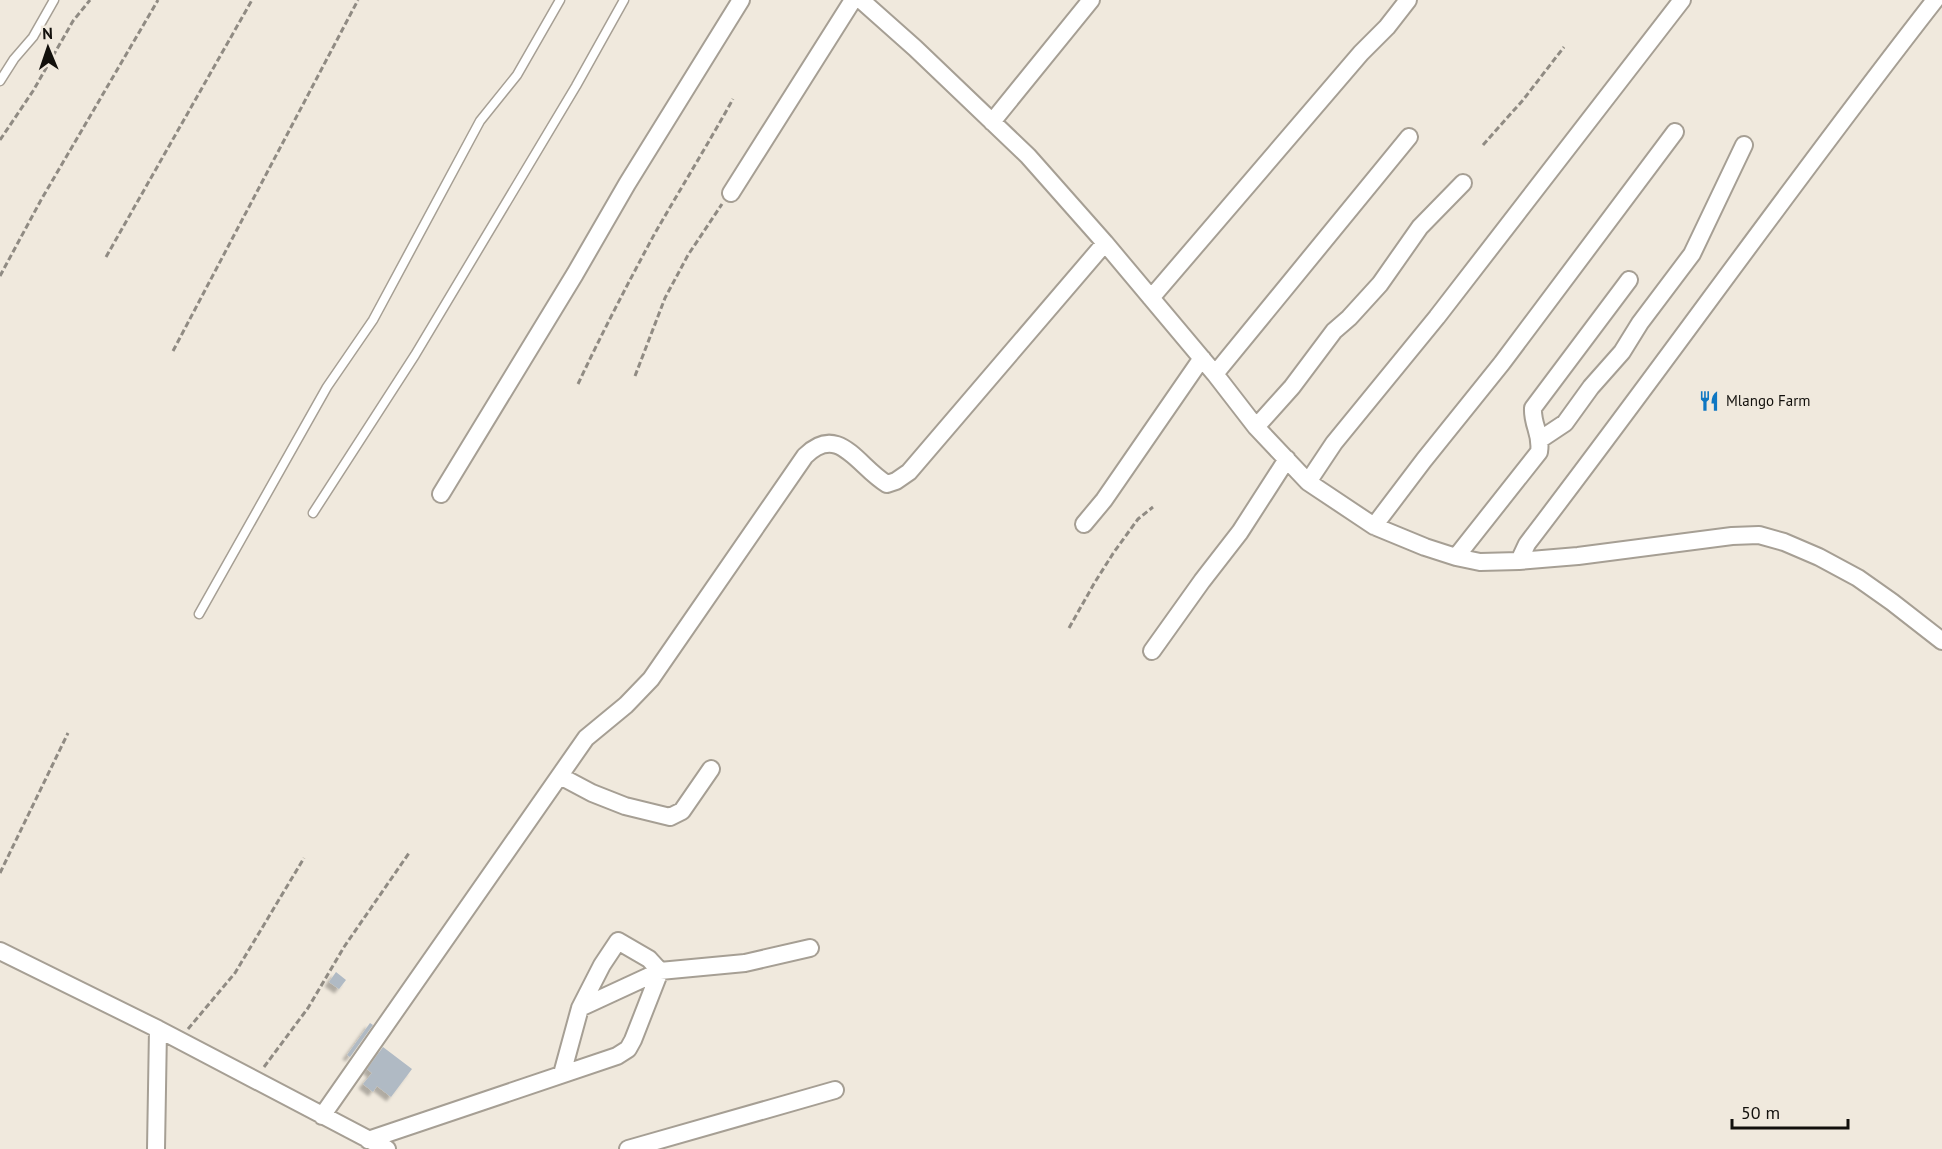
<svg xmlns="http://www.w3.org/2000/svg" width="1942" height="1149" font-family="'PT Sans',sans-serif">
<defs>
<filter id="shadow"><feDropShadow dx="-4.5" dy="4.5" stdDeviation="1.5" flood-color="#0004"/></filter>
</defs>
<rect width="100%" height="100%" fill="#f0e9dd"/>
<path fill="#b0bac4" filter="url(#shadow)" d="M336,972L346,980L339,989L329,982Z
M370,1023L373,1025L350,1057L347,1055Z
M383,1047L412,1069L391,1097L377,1086L373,1092L363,1084L372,1073L367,1069Z"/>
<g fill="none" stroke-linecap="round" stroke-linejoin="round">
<g stroke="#a69f94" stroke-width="11">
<path id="service" d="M0,81L14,59L33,37L54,0
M313,513L415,355L576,86L624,0
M199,614L327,387L373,320L480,121L517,75L560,0"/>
</g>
<g stroke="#a69f94" stroke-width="20">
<path id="minor" d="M861,0L915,48L1028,156L1105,243L1215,374L1256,427L1308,482L1374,526L1425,547L1456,557L1480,562L1519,561L1578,556L1732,536L1759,535L1784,542L1819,557L1858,578L1892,602L1942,641
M992,122L1091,0
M731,193L853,0
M1151,298L1361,53L1387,27L1408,0
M1215,374L1409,137
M1256,427L1292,387L1334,331L1349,318L1380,284L1420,227L1463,183
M1541,439L1565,423L1591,387L1622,352L1640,323L1692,254L1744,145
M1308,482L1334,443L1437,317L1682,0
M441,494L575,274L627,184L741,0
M1084,524L1104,500L1202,358
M1374,526L1424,460L1502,363L1675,132
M1456,557L1539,452C1542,433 1532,426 1533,408L1629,280
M1519,561L1527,544C1665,364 1795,179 1935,0
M1152,651L1202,581L1240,532L1287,459
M560,776L592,793L625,806L670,817L682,811L711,769
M0,951L158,1029L387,1149
M562,1074L580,1008L660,971L745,963L810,948
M322,1116L586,738L626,705L651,679L805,456C839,422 858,467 887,484L896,481L909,472L1105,243
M368,1140L617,1056L628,1049L633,1040L660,971L649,959L618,941L602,965L580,1008
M156,1149L158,1029
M628,1149L835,1090"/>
</g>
<path stroke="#908b83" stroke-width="3" stroke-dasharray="6 3" stroke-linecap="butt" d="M0,140L33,91L73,21L90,0
M1483,145L1523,100L1564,47
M106,257L252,0
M0,276L41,200L158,0
M173,351L358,0
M635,376L665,298L688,255L722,204
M578,384C602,333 628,283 655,233C681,188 708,144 733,99
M1069,628L1095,582L1114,552L1138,519L1153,507
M0,873L68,733
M188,1029L235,973L304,858
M264,1067L308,1008L344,947L409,853"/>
<use href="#service" stroke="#fff" stroke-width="8"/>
<use href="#minor" stroke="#fff" stroke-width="16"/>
</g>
<defs>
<g id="restaurant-bare" transform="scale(1.62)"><path d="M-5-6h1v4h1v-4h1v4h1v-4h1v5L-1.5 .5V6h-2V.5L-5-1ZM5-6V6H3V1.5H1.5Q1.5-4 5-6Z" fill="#0f77c2" stroke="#f0e9dd" stroke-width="2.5" paint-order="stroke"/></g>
</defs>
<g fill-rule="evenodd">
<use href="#restaurant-bare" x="1709" y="401"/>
</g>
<g text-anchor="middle" stroke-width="4.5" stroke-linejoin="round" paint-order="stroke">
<g font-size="15" fill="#12100c" stroke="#f0e9dd" text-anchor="start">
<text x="1726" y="406">Mlango Farm</text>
</g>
</g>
<g transform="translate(48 48) rotate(358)" stroke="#f0e9dd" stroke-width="4.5" paint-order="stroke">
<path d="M0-4.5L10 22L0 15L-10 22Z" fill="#12100c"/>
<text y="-9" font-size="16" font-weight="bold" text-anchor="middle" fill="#12100c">N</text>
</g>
<path d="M1732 1119v9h116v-9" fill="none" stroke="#12100c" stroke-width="3"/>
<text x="1741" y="1119" font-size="18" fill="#12100c" stroke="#f0e9dd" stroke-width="4.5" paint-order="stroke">50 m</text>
</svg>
